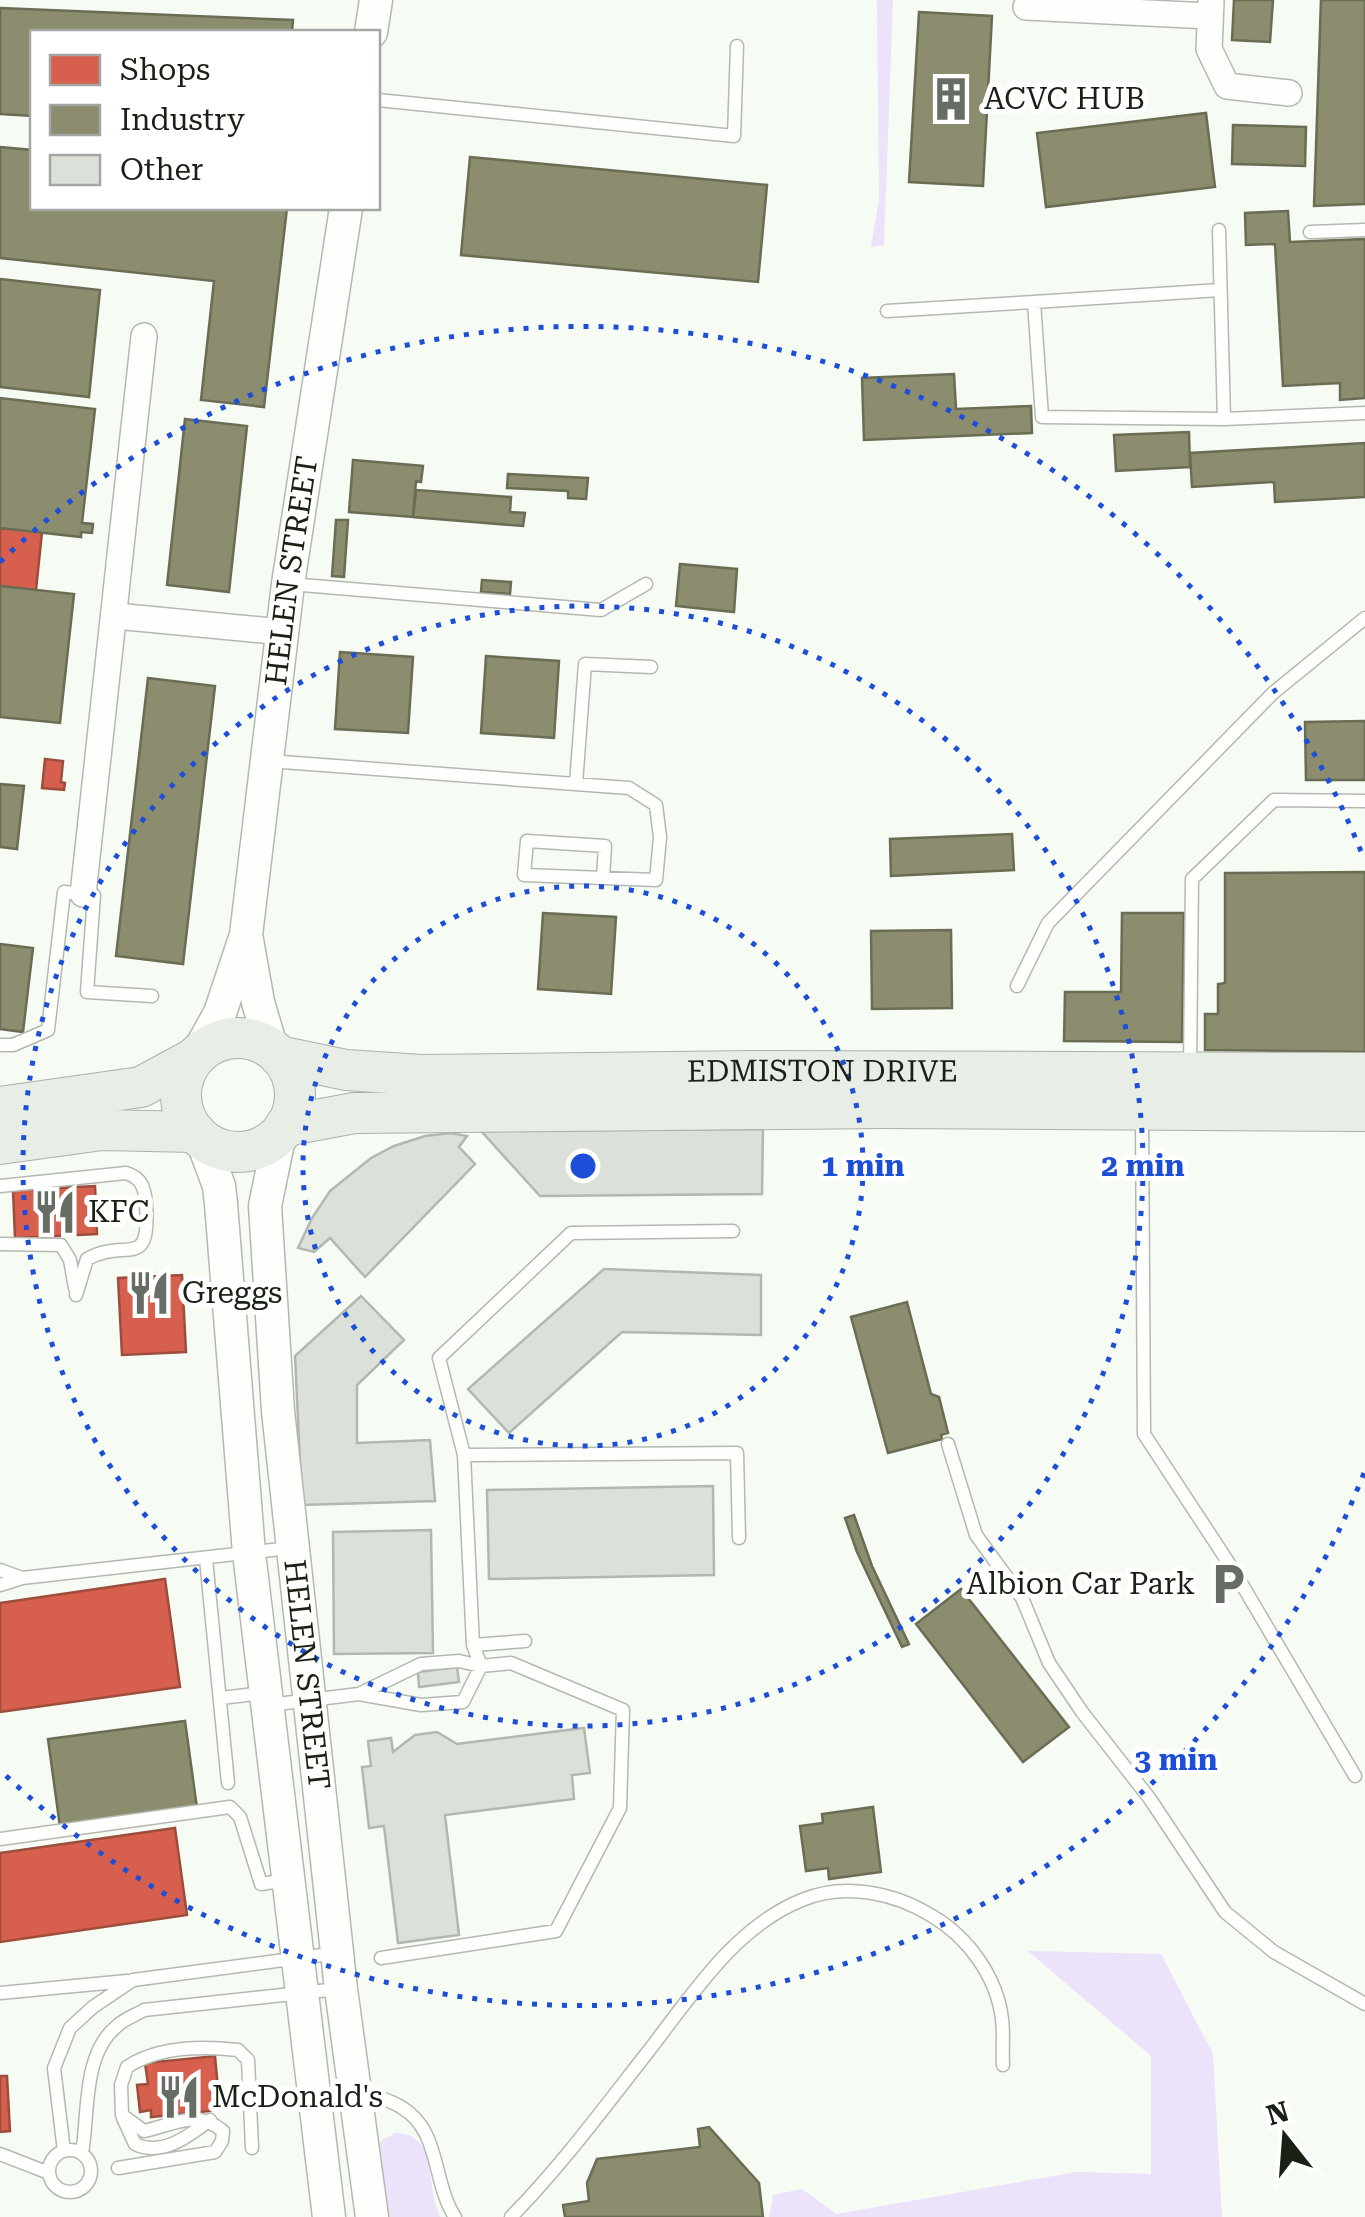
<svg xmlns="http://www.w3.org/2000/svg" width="1365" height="2217" font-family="'Roboto Serif',serif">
<rect width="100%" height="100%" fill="#f6fbf4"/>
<path fill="#ece2fa" d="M877,0H893L884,245L871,247L879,199Z
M1028,1951L1161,1954L1213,2054L1222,2217H769L773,2195L802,2189L836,2214L1076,2172L1151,2174V2056Z
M395,2133C439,2132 425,2190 441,2217H383L377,2148L381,2141Z"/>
<path fill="#d6604d" stroke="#9d4d3c" stroke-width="2.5" d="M0,528L42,532L36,590L0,586Z
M45,759L63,761L61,782L65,783L64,790L42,788Z
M95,1186L97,1234L15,1238L13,1190Z
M182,1275L186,1352L122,1355L118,1278Z
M165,1579L180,1687L0,1712V1603Z
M175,1828L187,1915L0,1942V1853Z
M215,2056L220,2110L151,2117V2110L140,2112L137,2085L148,2084L145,2063Z
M0,2076H7L10,2131L0,2132Z"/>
<path fill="#8c8c6e" stroke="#6a6c54" stroke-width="2.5" d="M1234,0H1273L1270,42L1232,40Z
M1321,0H1365V204L1314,206Z
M0,8L293,20L292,32H32V116L0,114Z
M919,12L992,16L983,186L909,182Z
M1206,113L1215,187L1046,207L1037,133Z
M1233,125L1306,127L1305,166L1232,164Z
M0,147L32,150V208H287L264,407L201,400L214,281L0,258Z
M470,157L767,185L758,282L461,255Z
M1288,211L1290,242L1365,239V398L1340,400V383L1283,386L1275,244L1246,245L1245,213Z
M0,279L100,290L89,397L0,387Z
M954,374L956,409L1031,406L1032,433L864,440L862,378Z
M0,398L95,409L82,523L93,524L92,533L81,532V537L0,528Z
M185,419L247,426L229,592L167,585Z
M1189,432L1190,467L1116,471L1114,435Z
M1365,443V497L1275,502L1274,482L1192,487L1190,453Z
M353,460L423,466L421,482L416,481L413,517L349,512Z
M508,474L588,478L586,499L568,498V491L507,488Z
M416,490L511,497L510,512L525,513L523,526L413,517Z
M336,520H348L344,577L332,576Z
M680,564L737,569L734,612L676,606Z
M482,580L511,582L510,594L481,592Z
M0,586L74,594L60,723L0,717Z
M340,652L413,657L408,733L335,729Z
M486,656L559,661L554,738L481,733Z
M148,678L215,686L183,964L116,956Z
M1365,721V780H1306L1305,722Z
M0,784L24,786L17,849L0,847Z
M1012,834L1014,870L891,876L890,839Z
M1365,872V1052L1205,1050V1014H1218V984L1225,983V873Z
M543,913L616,917L611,994L538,989Z
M1122,913H1184L1182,1042L1064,1041L1065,992H1121Z
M951,930L952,1008L872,1009L871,931Z
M0,944L33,948L23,1032L0,1029Z
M907,1302L931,1394L939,1397L948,1433L941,1435L942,1439L888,1453L851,1317Z
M854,1515L872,1566L909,1644L902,1647L857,1552L845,1518Z
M961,1589L1069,1727L1023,1762L916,1624Z
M185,1721L197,1808L60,1827L48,1739Z
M873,1807L881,1872L829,1879L828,1868L806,1871L800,1826L823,1823L822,1814Z
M709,2127L759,2183L763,2217H565L563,2205L589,2201L587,2183L597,2159L700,2147L698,2129Z"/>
<path fill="#dbe1d8" stroke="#b2b8b0" stroke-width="2.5" d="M763,1129L762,1194L540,1196L481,1131Z
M451,1133L467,1136L459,1147L475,1164L365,1277L330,1238L314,1252L298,1248L312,1218L330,1191L371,1158L394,1146L425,1136Z
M604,1269L761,1275V1335L622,1332L509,1433L468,1389Z
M361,1296L404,1340L357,1385V1443L430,1440L435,1501L302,1505L295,1356Z
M713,1486L714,1575L489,1579L487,1490Z
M431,1530L433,1653L334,1654L333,1532Z
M457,1667L459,1682L419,1687L418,1672Z
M584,1728L590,1773L572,1775L574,1799L445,1815L459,1935L398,1943L384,1826L369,1828L362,1767L371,1766L368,1741L391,1738L393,1752L415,1735L437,1732L457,1744Z"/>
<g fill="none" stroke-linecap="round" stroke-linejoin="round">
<g stroke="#b3b9b0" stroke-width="15">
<path id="service" d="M378,100L734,136L737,46
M1219,230L1224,419
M1310,232L1365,230
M1034,302L1220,290
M887,311L1034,302L1042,417L1224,419L1365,413
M290,584L601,610L646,584
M269,761L629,788L656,805L660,837L656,880L524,875L527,841L605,846L603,878
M576,784L585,664L651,667
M1017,986L1048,923L1273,693L1365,618
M0,1045H13L48,1030L64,892L94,895L87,992L152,996
M1190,1067L1192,879L1274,800L1365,801
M1142,1117L1144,1434L1234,1571L1355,1776
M0,1186L126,1173C142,1178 145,1188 146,1205C151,1272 126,1237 87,1259L76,1295
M0,1244L61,1245L70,1260L75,1288
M948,1444L976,1535L1022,1598L1049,1663L1082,1712L1150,1799L1225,1912L1274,1952L1365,2004
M464,1455L737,1453L739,1538
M206,1559L228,1783
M0,1570L22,1578
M0,1585L22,1578L290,1548
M473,1645L525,1641
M359,1694L421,1664L459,1661L481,1666L511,1663L623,1710L620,1808L556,1931L381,1958
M221,1698L263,1693
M269,1705L359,1694L421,1705L463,1702L481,1666L473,1645L464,1455L439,1358L571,1233L733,1231
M0,1839L230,1807L240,1817L261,1884L287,1880
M0,1993L127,1981
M357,2089C371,2095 388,2099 401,2107C441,2130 432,2182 455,2217
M123,2118L135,2144C162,2157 189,2136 210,2120
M49 2171a21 21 0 1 1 42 0a21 21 0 1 1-42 0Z
M64,2151L54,2068L70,2028L93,2007L133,1980L337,1953
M82,2153C89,2114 82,2054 117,2026C124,2019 136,2015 144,2010L338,1989
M0,2154L49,2173
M118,2168L215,2152L222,2141L223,2131C197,2109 175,2124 144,2131L122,2115L121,2085L127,2067C157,2047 202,2046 238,2050L248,2060L252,2148
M511,2217C561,2166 603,2109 647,2053C690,1998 734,1927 802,1900C845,1882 895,1893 932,1916C968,1937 997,1977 1002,2019C1004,2034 1002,2050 1003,2065"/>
</g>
<g stroke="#b3b9b0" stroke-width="28">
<path id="minor" d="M1211,2L1209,49L1227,86L1289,93
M1026,7L1209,16
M116,616L282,632
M83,894L144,336"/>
</g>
<g stroke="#b3b9b0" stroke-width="35">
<g id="tertiary">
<path d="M371,32L376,0"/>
<path d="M247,940L258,1002L272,1050"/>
<path id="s1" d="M198,1053L220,1013L246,935L288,584L346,208"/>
<path id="s2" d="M280,1133L265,1206L278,1411L341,1989L372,2217"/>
<path d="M202,1140L219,1186L221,1204L249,1553L329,2217"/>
</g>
</g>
<g stroke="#aab2a6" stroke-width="42">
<g id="primary">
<circle cx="238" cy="1095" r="57"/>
<path id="s3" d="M279,1056L346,1070L421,1075L752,1071L1365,1073"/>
<path d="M0,1107L141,1087L191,1060"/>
<path d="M285,1126L354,1113L882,1108L1365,1111"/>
<path d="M0,1144L102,1130L195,1132"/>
</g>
</g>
<use href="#service" stroke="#fefefd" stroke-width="12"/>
<use href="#minor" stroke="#fefefd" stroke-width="25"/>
<use href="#tertiary" stroke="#fefefd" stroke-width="32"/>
<use href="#primary" stroke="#e8ede6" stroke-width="40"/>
</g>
<g fill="none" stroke="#1d4ed8" stroke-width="5" stroke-dasharray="5 10">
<circle cx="583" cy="1166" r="280"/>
<circle cx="583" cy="1166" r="560"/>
<path d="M1364 1473A839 839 0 0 1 0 1770M0 562A839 839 0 0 1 1364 859"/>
</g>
<defs>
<g id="building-bare" transform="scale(3.45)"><path d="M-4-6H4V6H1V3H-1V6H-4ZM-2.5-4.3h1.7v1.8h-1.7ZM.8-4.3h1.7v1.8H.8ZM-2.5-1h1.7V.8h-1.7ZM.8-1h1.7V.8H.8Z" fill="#666d64" stroke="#fff" stroke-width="2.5" paint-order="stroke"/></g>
<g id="restaurant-bare" transform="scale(3.45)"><path d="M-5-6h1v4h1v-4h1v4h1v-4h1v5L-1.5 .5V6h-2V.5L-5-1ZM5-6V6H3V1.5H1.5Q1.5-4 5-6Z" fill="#666d64" stroke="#fff" stroke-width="2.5" paint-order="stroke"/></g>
<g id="parking-bare" transform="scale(3.45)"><path d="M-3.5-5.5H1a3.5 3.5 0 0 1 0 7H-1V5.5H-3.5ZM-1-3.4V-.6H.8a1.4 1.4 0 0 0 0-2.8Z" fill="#666d64" stroke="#fff" stroke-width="2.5" paint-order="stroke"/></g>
</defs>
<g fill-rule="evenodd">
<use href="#building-bare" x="951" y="99"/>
<use href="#restaurant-bare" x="55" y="1212"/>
<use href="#restaurant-bare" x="149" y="1293"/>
<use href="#parking-bare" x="1228" y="1584"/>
<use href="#restaurant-bare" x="179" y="2097"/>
</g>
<g text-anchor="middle" stroke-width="10" stroke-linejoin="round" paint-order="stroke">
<g font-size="30" fill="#192116" stroke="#fff" text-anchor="start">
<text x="984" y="109">ACVC HUB</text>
<text x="88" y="1222">KFC</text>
<text x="182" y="1303">Greggs</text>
<text x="1195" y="1594" text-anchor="end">Albion Car Park</text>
<text x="212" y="2107">McDonald's</text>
</g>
<g font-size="30" fill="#192116" stroke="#fff">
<text dy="10" stroke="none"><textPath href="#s1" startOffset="495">HELEN STREET</textPath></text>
<text dy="10" stroke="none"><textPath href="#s3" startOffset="545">EDMISTON DRIVE</textPath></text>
<text dy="10" stroke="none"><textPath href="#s2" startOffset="545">HELEN STREET</textPath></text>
</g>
</g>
<circle cx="583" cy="1166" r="15" fill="#1d4ed8" stroke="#fff" stroke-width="5"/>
<g font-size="30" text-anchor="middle" font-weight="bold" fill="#1d4ed8" stroke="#fff" stroke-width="10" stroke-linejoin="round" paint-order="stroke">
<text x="863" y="1176">1 min</text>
<text x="1143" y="1176">2 min</text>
<text x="1176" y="1770">3 min</text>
</g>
<rect x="30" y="30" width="350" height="180" fill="#ffffff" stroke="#a3a6a2" stroke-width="2.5"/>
<rect x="50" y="55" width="50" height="30" fill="#d6604d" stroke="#a3a6a2" stroke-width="2.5"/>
<text x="120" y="80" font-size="30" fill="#192116">Shops</text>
<rect x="50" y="105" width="50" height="30" fill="#8c8c6e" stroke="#a3a6a2" stroke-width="2.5"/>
<text x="120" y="130" font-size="30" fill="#192116">Industry</text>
<rect x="50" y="155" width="50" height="30" fill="#dbe1d8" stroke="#a3a6a2" stroke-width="2.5"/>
<text x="120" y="180" font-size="30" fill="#192116">Other</text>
<g transform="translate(1285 2137) rotate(343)" stroke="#ffffff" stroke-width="8" paint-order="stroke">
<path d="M0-8L18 38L0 25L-18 38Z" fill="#192116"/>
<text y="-15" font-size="28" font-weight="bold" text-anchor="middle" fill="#192116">N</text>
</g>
</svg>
